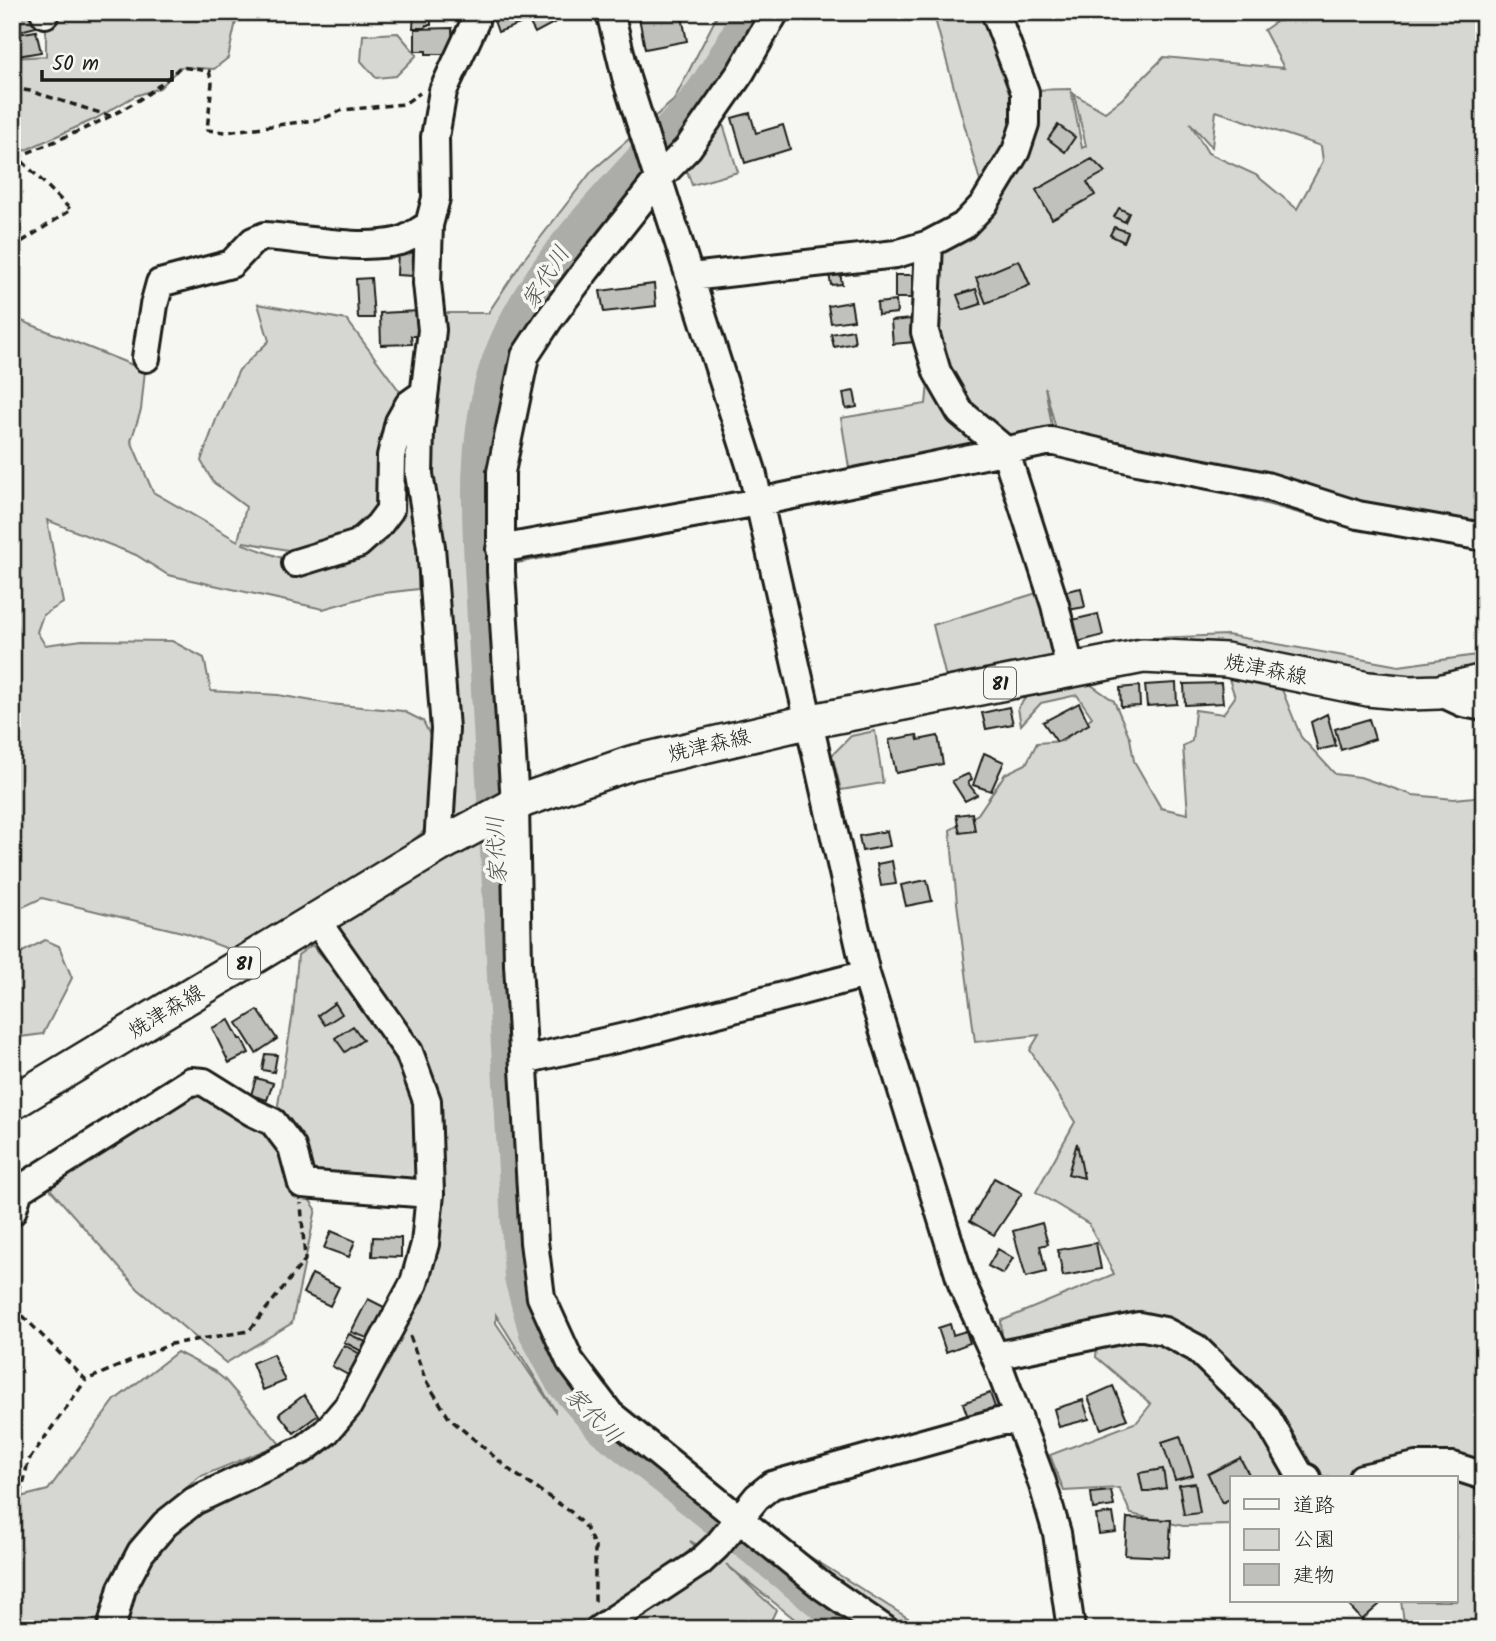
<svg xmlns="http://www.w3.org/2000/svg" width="1496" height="1641" font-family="Kalam,'Klee One',sans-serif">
<rect width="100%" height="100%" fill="#f6f6f2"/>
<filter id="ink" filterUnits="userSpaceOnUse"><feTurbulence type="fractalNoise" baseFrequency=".0143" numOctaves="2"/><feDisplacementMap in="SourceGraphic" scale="14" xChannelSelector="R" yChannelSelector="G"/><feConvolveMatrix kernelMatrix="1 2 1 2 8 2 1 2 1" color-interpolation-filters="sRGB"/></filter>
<g filter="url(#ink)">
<path fill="#d6d6d2" stroke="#797977" stroke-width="2" fill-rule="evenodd" d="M46,12H238L228,58L214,69L180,67L160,88L135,96L95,119L12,156V58L46,56Z
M719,12H769L709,105L538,319L505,413L545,1299L613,1409L769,1531L916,1623L951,1629H807L726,1564L776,1610L767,1629H604L710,1552L690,1541L695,1546L594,1629H113L162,1532L332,1432L431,1276L437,1233L433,1098L412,1030L337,927L442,852L440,787L423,832L305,927L231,950L186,933L42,898L12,912V317L145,370L141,410L131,441L153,492L238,541L246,507L213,482L201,461L217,417L239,370L269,341L258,304L347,320L409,404L391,507L421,416L441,313H488L524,259L592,171L674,100ZM420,478L434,743L423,721L403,711L330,704L278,695L211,691L204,658L172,641L82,640L45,645L37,632L43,615L63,603L47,520L136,555L168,575L323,609L376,594L418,589ZM244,542L299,552L296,563L243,544ZM496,1315L555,1410V1411L496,1323Z
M933,12H978L1005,61L1020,124L1003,163L980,181Z
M1290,12H1484V526L1447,524L1058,437L1045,387L1054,437L1008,443L957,408L935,364L928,249L1025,146L1024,90L1071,89L1082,148L1086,146L1074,94L1105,112L1122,99L1164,57L1284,68L1264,30ZM1216,111L1321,146L1323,161L1297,209L1256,175L1208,153L1190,123L1212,147Z
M398,33L417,55L396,76L376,78L361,61L363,35Z
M722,121L738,172L692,185L686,168Z
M929,373L982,449L850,474L841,418L926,404Z
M1040,592L1063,661L948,686L933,625Z
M1227,635L1399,666L1484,654V673L1413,684L1115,650L1132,639Z
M1228,676L1281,687L1301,737L1335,774L1360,777L1413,795L1454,799L1484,796V1476L1232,1478V1525L1183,1526L1131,1514L1119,1488L1064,1491L1050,1455L1137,1422L1151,1404L1096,1357L1098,1335L1003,1355L1001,1321L1114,1274L1089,1224L1036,1192L1075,1122L1030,1050L1039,1035L975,1042L957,903L950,830L978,814L1005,774L1026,764L1037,743L1063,741L1092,717L1077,695L1041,703L1021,725L1018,708L1032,689L1084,680L1114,701L1130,738L1134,761L1161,808L1188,814L1183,746L1192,741L1195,710L1223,714L1235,697Z
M875,731L883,783L841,790L832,755L851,736Z
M45,940L59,946L72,978L43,1034L12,1038V946L15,956Z
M312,945C354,990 411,1049 427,1110C432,1129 429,1164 430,1185H299L316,1209L292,1323L226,1363L138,1289L43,1181L190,1087L277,1111L293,1013L298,955Z
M177,1352L214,1371L225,1380L280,1444L199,1477L147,1522L111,1603L110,1629H12V1499L48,1490L115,1400Z
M1456,1478H1484V1629H1405L1401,1601H1456Z"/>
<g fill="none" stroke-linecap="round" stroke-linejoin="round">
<path stroke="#727271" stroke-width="5" d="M1218,490C1276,503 1332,524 1391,534
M509,563L685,529
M480,566L492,565"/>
<path stroke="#acaca9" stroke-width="32" d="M749,12C733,42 716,72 696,99C684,115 668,131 653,146C588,218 515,289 490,386C475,446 477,504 480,566L520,1278L535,1333L561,1382L601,1428L853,1629"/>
</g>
<path fill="#c0c0bd" stroke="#1c1c1c" stroke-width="2" d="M27,12H37L40,26L12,33V16Z
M363,12H392V15H363Z
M491,12H515L520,24L498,32Z
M524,12H574L535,33Z
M638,12H681L687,41L645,49Z
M1033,12H1060L1034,17Z
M1251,12H1282L1280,21Z
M414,13L431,14V25H426L425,28H413Z
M452,28L453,54H426V51H415V29Z
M36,31L41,52L12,57V35Z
M750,113L756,133L783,125L790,149L745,163L732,118Z
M1058,125L1075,137L1065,152L1048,139Z
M1092,159L1105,172L1087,182L1095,195L1052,219L1036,190Z
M1119,208L1129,213L1125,222L1114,217Z
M1114,227L1128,232L1124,242L1110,235Z
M398,250H415L414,276L397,275Z
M1019,260L1030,285L986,303L976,278Z
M840,273L842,284L831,285L829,274Z
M895,275H916V298H895Z
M371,278L374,318H358L356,279Z
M654,284L656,306L604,312L600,291Z
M976,289L981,304L963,310L957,295Z
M896,301L897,313L878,315L877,303Z
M851,302L854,320L831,323L828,306Z
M420,311L422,336H411L412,344L381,345L380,313Z
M911,319L914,342L893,344L891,321Z
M853,330L855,343L834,347L831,334Z
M854,391L857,407L846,409L843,393Z
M1081,588L1085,607L1062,611L1058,593Z
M1098,614L1103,635L1074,643L1068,621Z
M1176,683L1177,704L1147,706L1145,685Z
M1221,683L1223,703L1185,705L1184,684Z
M1139,686L1140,706L1121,707L1120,688Z
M1079,703L1089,724L1057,742L1043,722Z
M1009,707L1013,724L986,729L982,713Z
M1327,714L1336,746L1318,750L1311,722Z
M1369,719L1375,739L1341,750L1335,729Z
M917,735L918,740L938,736L943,764L896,773L889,740Z
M984,753L1004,762L991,791L973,785Z
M968,774L972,779L968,783L977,795L965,801L952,781Z
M972,813L975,831L960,833L956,815Z
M887,831L890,846L862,851L859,836Z
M892,861L896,884L881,886L877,864Z
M927,880L932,901L906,906L901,885Z
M335,1003L342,1014L325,1025L318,1015Z
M258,1010L277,1039L256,1053L237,1023Z
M229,1020L239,1039H242L249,1053L229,1063L212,1028Z
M353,1026L363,1040L345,1052L335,1038Z
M265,1054L277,1055L274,1072L262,1070Z
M256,1078L273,1083L267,1100L251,1095Z
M1077,1143L1084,1178L1068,1174Z
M994,1178L1022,1193L994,1235L970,1221Z
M1042,1223L1048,1244L1040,1246L1046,1272L1026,1277L1013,1231Z
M331,1231L355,1241L349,1257L324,1248Z
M373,1237L401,1238V1257L372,1256Z
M1096,1243L1101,1269L1063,1276L1058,1250Z
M998,1249L1013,1258L1003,1274L988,1266Z
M312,1274L339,1287L330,1306L303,1293Z
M368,1299L386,1308L370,1339L351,1332Z
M950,1324L953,1335L966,1331L970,1343L946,1352L938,1328Z
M349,1334L368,1343L363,1352L344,1342Z
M344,1345L360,1354L348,1375L332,1366Z
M273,1354L285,1381L263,1390L252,1363Z
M1113,1386L1127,1419L1101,1429L1088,1397Z
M990,1393L996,1410L969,1420L963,1403Z
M304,1395L318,1415L294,1433L279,1414Z
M1083,1400L1089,1419L1059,1427L1054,1409Z
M1180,1436L1193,1475L1175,1480L1162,1442Z
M1240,1458L1251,1478H1232V1498L1222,1503L1208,1474Z
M1163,1469L1166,1488L1143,1492L1139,1473Z
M1195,1483L1200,1513L1184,1515L1179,1485Z
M1111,1491L1114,1506L1093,1509L1091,1493Z
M1113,1513L1116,1532L1099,1534L1096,1515Z
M1127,1518L1171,1520L1169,1557L1125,1555Z
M1345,1601H1377L1380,1604L1362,1620Z"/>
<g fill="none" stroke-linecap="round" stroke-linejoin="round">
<g stroke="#1c1c1c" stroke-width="32">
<path id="minor" d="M44,12L45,14
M610,12L627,81L752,471L866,974L962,1284L995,1356L1042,1482L1057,1533L1071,1629
M775,12L741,72L688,148L659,178L587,269L548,321L525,356L501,472V571L515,805L518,964L534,1242L541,1297L570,1361L610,1414L822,1586L884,1629
M929,244L925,332L937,372L960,412L1005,450L1055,605L1070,669
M691,277L896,254L929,244L963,226L984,204L1016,151L1025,124V92L995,12
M146,358L154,305L160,283L231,264L253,241L265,236C306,239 361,251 400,241C410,238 420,230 429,225
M500,549L759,502L1051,441L1137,461L1266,486L1358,515L1484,537
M296,563L358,544L378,526L390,510L391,456L399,422L409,404L423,394
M1439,692L1463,703L1484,707
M438,846L445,729L431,547L419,474L420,430L432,330L427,283L429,225L436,198L435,137L443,91L475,22V12
M524,1060L638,1034L866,974
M12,1212L19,1190L191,1081L204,1082L252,1112L273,1122L292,1147L302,1184L430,1194
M995,1356L1139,1326L1164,1331L1196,1348L1266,1416L1300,1475L1307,1478
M1362,1478L1416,1466H1453L1484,1476
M111,1629L122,1588L141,1552L165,1524L194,1501L304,1449L326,1432L348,1406L414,1283L425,1244L430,1194L427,1101L409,1052L316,920
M599,1629L699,1563L717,1546L757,1497L772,1485L998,1422L1019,1419"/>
</g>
<g stroke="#1c1c1c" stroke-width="38">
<path id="major" d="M12,1103L438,846L524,800L631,763L807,722L1143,656L1226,660L1368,689L1410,693L1439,692L1484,681"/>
</g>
<path stroke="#1c1c1c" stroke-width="3.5" stroke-dasharray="7 5" stroke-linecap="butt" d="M12,88L30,91L110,116
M12,248L71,210L18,157C75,132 135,112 180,67L209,71L212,83L207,130L226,132L322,119L343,110L404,104L420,93
M12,1320L22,1315L86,1380L171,1344L249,1331L305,1260L301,1203
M410,1336L425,1379L449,1418L511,1471L571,1512L586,1528L595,1547V1604
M12,1542L28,1461L86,1380"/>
<use href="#minor" stroke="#f6f6f2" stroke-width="26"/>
<use href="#major" stroke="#f6f6f2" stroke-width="33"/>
</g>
</g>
<g text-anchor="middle" stroke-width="7" stroke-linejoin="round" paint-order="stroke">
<g fill="#f6f6f2" stroke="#5d5d5c" stroke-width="2">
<rect x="984" y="667.5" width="32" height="31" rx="5"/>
<rect x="228" y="947.5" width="32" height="31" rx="5"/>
</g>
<g font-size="19" font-weight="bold" fill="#1c1c1c">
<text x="1000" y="690">81</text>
<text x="244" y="970">81</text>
</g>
<g font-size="21" fill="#1c1c1c" stroke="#f6f6f2">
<text transform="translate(1266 669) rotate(11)" y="7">焼津森線</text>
<text transform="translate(709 745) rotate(-13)" y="7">焼津森線</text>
<text transform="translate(166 1011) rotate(-31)" y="7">焼津森線</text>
</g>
<g font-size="23" font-style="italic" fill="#565654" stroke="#f6f6f2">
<text transform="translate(545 277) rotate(-58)" y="8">家代川</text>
<text transform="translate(496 850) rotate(-93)" y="8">家代川</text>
<text transform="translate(594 1415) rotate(45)" y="8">家代川</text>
</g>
</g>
<rect width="1496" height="1641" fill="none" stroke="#f6f6f2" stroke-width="42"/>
<rect x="21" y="21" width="1454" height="1599" fill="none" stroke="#1c1c1c" stroke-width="2.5" filter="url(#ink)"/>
<rect x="1230" y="1476" width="228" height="126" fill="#f6f6f2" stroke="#9f9f9c" stroke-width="2"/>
<rect x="1244" y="1499" width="35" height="10" fill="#f6f6f2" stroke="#9f9f9c" stroke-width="2"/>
<text x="1293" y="1512" font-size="21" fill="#1c1c1c">道路</text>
<rect x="1244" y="1529" width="35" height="21" fill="#d6d6d2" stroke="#9f9f9c" stroke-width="2"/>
<text x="1293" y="1546" font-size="21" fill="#1c1c1c">公園</text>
<rect x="1244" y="1564" width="35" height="21" fill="#c0c0bd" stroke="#9f9f9c" stroke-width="2"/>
<text x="1293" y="1582" font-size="21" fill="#1c1c1c">建物</text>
<path d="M42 70v10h130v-10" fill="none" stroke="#1c1c1c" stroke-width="3.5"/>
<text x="52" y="70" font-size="21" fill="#1c1c1c" stroke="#f6f6f2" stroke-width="5" paint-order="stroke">50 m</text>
</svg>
